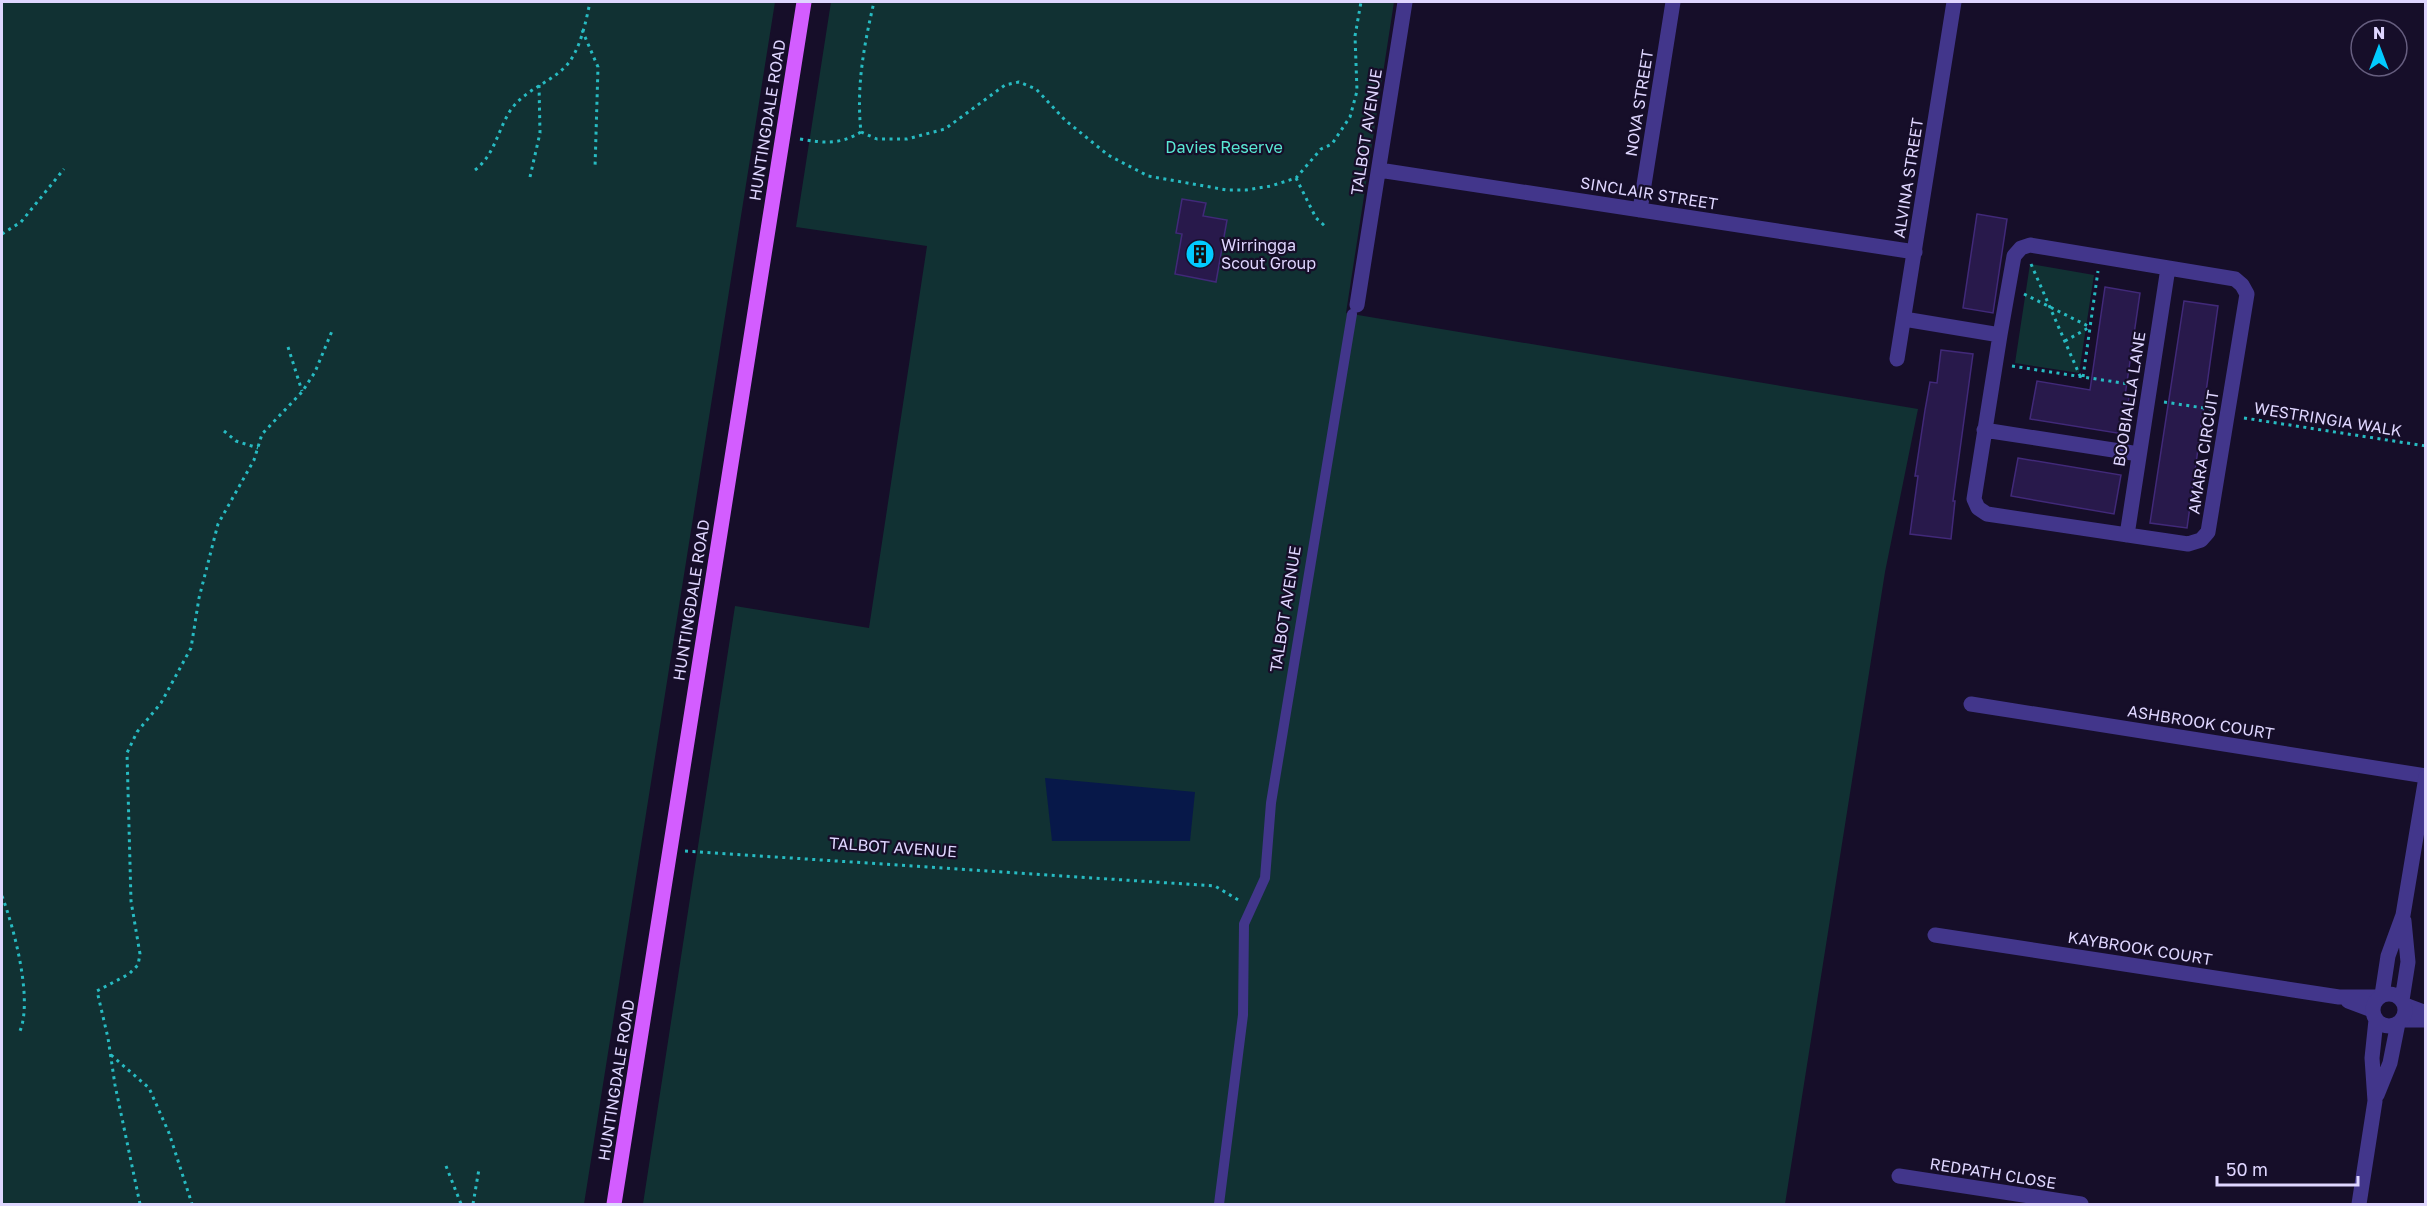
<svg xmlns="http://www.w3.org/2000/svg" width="2427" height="1206" font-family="'Golos Text',sans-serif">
<rect width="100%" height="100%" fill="#160e29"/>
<path fill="#113133" d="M2,2H775L584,1204H2Z
M831,2H1394L1346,313L1918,409L1885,572L1785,1204H643L735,606L869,628L927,246L796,227Z
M2030,264L2094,275L2079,373L2015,363Z"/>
<path fill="#071849" d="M1045,778L1195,792L1190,841H1052Z"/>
<path fill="#28194b" stroke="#412979" stroke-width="1.5" d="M1182,199L1206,203L1203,216L1227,220L1216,282L1175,274L1182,234L1176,233Z
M1977,214L2007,219L1993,313L1963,308Z
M2105,287L2140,293L2125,396L2129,397L2123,434L2030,419L2037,381L2090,390Z
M2184,301L2218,306L2187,528L2150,523Z
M1941,350L1973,354L1953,501H1955L1951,539L1910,534L1918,476H1915L1925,410L1930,382L1937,383Z
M2018,458L2121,475L2114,514L2011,496Z"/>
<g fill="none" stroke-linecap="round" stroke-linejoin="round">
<path stroke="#27bbc2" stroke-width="3" stroke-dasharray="3 4.5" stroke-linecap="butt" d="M582,30L598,67L595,168
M861,132L877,139H907L945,129L1005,85L1019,82L1036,89L1065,120L1108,155L1148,176L1227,190H1246L1271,186L1296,178L1321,149L1332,144L1350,117L1357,91L1355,36L1361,2
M800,139C823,143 840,145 861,132C856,87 864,45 874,2
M475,170C495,154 497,132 510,111C524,90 548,84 565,67C580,52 586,21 590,2
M530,177L540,133L539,85
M1296,178L1316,218L1327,228
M2,234L21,222L64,169
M2031,264L2080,376
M2024,294L2090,327
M2065,341L2090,327
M288,347L302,391
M2012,366L2135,385
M2083,377L2098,271
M2164,402L2211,409
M2244,418L2426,446
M224,431L236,441L258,448
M685,851L1215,886L1240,901
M2,896C14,928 33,999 20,1031
M111,1055L149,1088L169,1133L192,1204
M446,1166L461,1204
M140,1204L115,1085L108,1038L97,991L129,974L138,965L140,954L131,901L127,753L137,732L161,703L191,648L199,598L218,524L254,460L262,434L302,392L315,372L332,331
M473,1204L479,1169"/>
<path stroke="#42368b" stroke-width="10" d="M1219,1204L1243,1015L1244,924L1265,878L1271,803L1352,314"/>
<path stroke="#42368b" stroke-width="15" d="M1379,170L1915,252
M1640,210L1673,2
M1357,305L1405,2
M1904,319L2000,335L1974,499L1978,508L1987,514L2188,544L2201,540L2208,532L2247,294L2242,285L2235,279L2030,245L2021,248L2014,256L2000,335
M1897,359L1954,2
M1984,430L2139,454
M2127,535L2168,268
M1971,704L2426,776
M1935,935L2339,997H2378
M2348,1001L2372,1010
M2405,1005L2426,1013
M2402,1020H2426
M1899,1176L2081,1204"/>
<path stroke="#42368b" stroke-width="15" d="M2373 1010a16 16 0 1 1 32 0a16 16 0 1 1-32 0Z
M2382,995L2388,956L2403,915L2426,777
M2402,1000L2408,962L2404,921
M2377,1095L2390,1063L2398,1023
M2359,1204L2375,1101L2372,1058L2376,1020"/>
<path stroke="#d35dff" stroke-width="15" d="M614,1204L804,2"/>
</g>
<defs>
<g id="building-disc" transform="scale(1.5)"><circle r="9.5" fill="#02cbff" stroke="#160e29"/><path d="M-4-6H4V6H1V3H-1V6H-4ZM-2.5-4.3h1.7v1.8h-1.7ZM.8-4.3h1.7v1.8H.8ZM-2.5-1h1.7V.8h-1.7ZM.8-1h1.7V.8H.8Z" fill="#111"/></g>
</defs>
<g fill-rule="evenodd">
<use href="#building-disc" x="1200" y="254"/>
</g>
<g text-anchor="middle" stroke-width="4.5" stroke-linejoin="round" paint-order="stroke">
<g font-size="16" fill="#dfd6ff" stroke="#160e29">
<text transform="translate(1639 103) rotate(-81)" y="6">NOVA STREET</text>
<text transform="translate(767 120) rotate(-81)" y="6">HUNTINGDALE ROAD</text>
<text transform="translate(1366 132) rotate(-81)" y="6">TALBOT AVENUE</text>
<text transform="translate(1908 178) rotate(-81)" y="6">ALVINA STREET</text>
<text transform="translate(1649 193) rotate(9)" y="6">SINCLAIR STREET</text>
<text transform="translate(2129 399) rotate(-81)" y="6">BOOBIALLA LANE</text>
<text transform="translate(2328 419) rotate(9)" y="6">WESTRINGIA WALK</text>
<text transform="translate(2203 452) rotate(-81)" y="6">AMARA CIRCUIT</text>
<text transform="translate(691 600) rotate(-81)" y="6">HUNTINGDALE ROAD</text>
<text transform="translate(1285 609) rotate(-81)" y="6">TALBOT AVENUE</text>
<text transform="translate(2201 722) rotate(9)" y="6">ASHBROOK COURT</text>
<text transform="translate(893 847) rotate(4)" y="6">TALBOT AVENUE</text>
<text transform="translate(2140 948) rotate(9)" y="6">KAYBROOK COURT</text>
<text transform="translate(616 1080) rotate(-81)" y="6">HUNTINGDALE ROAD</text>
<text transform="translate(1993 1173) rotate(9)" y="6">REDPATH CLOSE</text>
</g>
<g font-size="16" fill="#59e8d3" stroke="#160e29">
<text x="1224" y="153">Davies Reserve</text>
</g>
<g font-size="16" fill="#dfd6ff" stroke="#160e29" text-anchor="start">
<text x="1221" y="251">Wirringga<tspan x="1221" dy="18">Scout Group</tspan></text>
</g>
</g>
<rect width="2427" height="1206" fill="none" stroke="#dfd6ff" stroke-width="6"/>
<g transform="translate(2379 48)"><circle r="28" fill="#160e29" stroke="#665e7f" stroke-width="1.5"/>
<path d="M0-4.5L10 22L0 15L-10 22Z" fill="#02cbff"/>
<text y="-9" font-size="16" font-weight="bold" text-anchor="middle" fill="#dfd6ff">N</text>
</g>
<path d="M2217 1176v9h141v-9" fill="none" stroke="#dfd6ff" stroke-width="3"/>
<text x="2226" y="1176" font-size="18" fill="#dfd6ff" stroke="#160e29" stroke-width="4.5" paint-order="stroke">50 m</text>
</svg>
